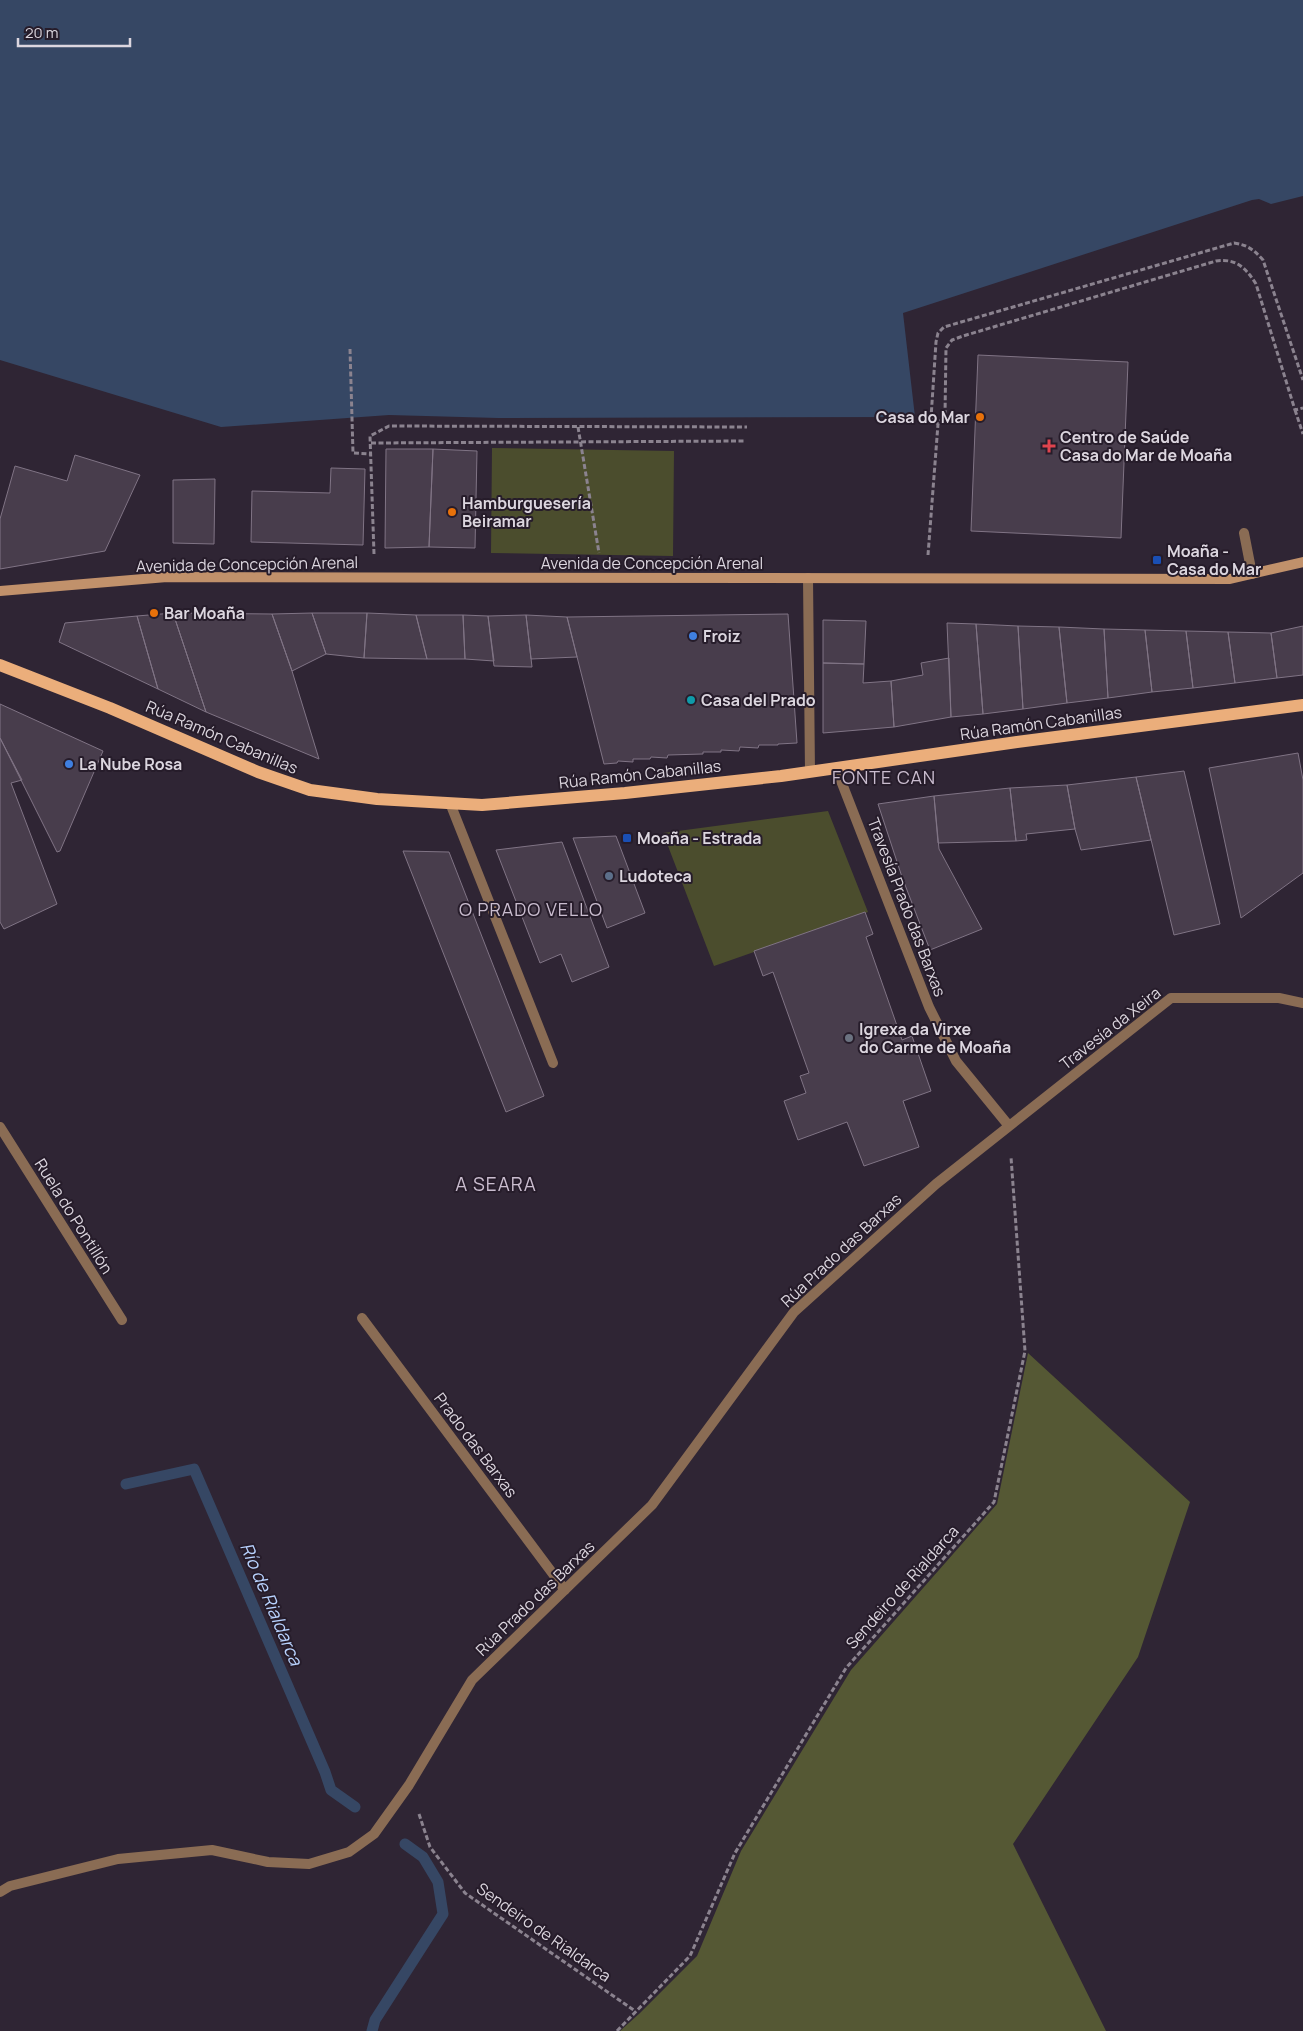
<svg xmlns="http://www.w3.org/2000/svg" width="1303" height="2031" font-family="Manrope,sans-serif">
<rect width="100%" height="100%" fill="#2f2534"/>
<path fill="#4b4d2d" d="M492,448L674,451L673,556L491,553Z
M828,811L868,912L714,966L663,833Z"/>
<path fill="#555834" d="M1028,1353L1190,1502L1138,1657L1013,1844L1106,2031H620L640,2013L697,1956L741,1851L851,1670L997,1504Z"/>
<path fill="#364764" d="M0,0H1303V196L1271,204L1259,199L1252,200L903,313L915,417L498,418L389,415L221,427L0,360Z"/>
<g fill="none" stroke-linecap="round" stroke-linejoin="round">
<path stroke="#364764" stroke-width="11" d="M126,1484L194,1469L325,1772L331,1790L355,1807
M372,2031L375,2020L443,1914L438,1882L423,1857L405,1844"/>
</g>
<path fill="#483d4c" stroke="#807485" d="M978,355L1128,362L1121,538L971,531Z
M386,449H433L429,547L385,548Z
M433,449L477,451L475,548L429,547Z
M75,455L140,475L105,551L0,569V519L15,466L67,481Z
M331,468L365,469L363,545L251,542L252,491L330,493Z
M215,479L214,544L173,543V480Z
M173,613L272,614L292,671L319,759L206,712Z
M173,613L206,712L158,689L137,616Z
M312,613L326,654L292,671L272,614Z
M312,613H367L364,658L326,654Z
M367,613L416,615L427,659L364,658Z
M788,614L797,743L778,744V745H759L758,748L740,747L739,751L721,750V752H703V754L668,755L667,758L651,757L650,759H633V762L618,761L617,763L604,764L567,617Z
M416,615H463L465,659H427Z
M463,615L488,616L494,661L465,659Z
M526,615L567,617L577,657L531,659Z
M526,615L532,667L494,666L488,616Z
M137,616L158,689L59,642L65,623Z
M823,620L866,621L864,664L823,663Z
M947,623L976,624L983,714L951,717Z
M976,624L1018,626L1023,709L983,714Z
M1018,626L1059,627L1067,703L1023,709Z
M1303,626V675L1277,678L1271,633Z
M1059,627L1104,629L1108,698L1067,703Z
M1104,629L1145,630L1152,692L1108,698Z
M1145,630L1186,631L1193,688L1152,692Z
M1186,631L1228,632L1235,683L1193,688Z
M1228,632L1271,633L1277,678L1235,683Z
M949,658L951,717L894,727L891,681L923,675L921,663Z
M823,663L864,664L863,683L891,681L894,727L823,733Z
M0,704L103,751L60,851L57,852L0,738Z
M0,738L22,780L11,783L57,904L4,929L0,922Z
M1298,753L1303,780V873L1241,918L1209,768Z
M1184,771L1220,924L1174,935L1136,777Z
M1136,777L1151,840L1081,850L1075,829L1067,785Z
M1067,785L1075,829L1026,834L1027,840L1016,841L1010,788Z
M1010,788L1016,841L938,843L934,796Z
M934,796L939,849L982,929L930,950L902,877L878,804Z
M616,836L645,913L607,928L573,838Z
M562,842L609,967L572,982L561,954L540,963L496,850Z
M403,851L449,852L544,1096L506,1112Z
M865,912L873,934L866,937L902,1040L912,1036L931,1091L903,1101L919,1147L864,1166L847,1122L798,1140L784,1101L806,1093L800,1076L809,1073L773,972L763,976L754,951Z"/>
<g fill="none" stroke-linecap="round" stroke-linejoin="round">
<path stroke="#8b838f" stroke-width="3" stroke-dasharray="5 2.5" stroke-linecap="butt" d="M350,349L353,453L371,454
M1295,410L1303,434
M938,424L931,418L936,342L938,333L944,327L1234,243C1248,245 1254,250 1263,260L1303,380
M578,427L599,553
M371,443L746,441
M374,554L370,436L389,426L747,427
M928,555L938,424L945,415L946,348L952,340L963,336L1216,261C1236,258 1246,268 1256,284L1295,410L1303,408
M419,1814L430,1847L465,1893L635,2011
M617,2031L690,1956L735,1853L846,1668L994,1502L1025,1351L1011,1157"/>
<path stroke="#8a6c54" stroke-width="10" d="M1244,533L1252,574
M450,803L553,1063"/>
<path stroke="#8a6c54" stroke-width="10" d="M808,578L810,772
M836,768L929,1007L956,1061L1009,1126
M0,1127L122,1320
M362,1318L565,1590
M0,1892L10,1886L118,1859L212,1850L268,1862L309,1864L349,1852L374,1834L409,1785L472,1680L652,1505L794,1312L936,1184L1171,998H1279L1303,1003"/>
<path stroke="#c1916b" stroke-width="10" d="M0,591L167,577L1230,579L1303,562"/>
<path stroke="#ebae7b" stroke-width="12" d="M0,665L110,708L258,772L310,790L377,799L482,805L625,793L781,776L1017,742L1303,705"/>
</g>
<g fill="#e8710a" stroke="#261c2a" stroke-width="2">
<circle cx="980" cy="417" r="5"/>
<circle cx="452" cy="512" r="5"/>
<circle cx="154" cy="613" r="5"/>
</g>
<path fill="#e0444e" stroke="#261c2a" stroke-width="2" d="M1046.5 438.5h5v5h5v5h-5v5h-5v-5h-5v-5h5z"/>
<g fill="#1a4fb4" stroke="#261c2a" stroke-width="2">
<rect x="1152" y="555" width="10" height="10" rx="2.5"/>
<rect x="622" y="833" width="10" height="10" rx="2.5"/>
</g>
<g fill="#3f7fe0" stroke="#261c2a" stroke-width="2">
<circle cx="693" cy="636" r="5"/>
<circle cx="69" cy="764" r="5"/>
</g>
<circle fill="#0f9aa8" stroke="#261c2a" stroke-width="2" cx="691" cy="700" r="5"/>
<circle fill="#5c6f8a" stroke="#261c2a" stroke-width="2" cx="609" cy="876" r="5"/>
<circle fill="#6b7280" stroke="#261c2a" stroke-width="2" cx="849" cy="1038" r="5"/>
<g text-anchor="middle" stroke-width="4" stroke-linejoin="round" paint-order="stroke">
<g font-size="16" font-weight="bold" fill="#dcd6df" stroke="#261c2a" text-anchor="start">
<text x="970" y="423" text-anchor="end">Casa do Mar</text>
<text x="1060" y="443">Centro de Saúde<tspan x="1060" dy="18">Casa do Mar de Moaña</tspan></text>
<text x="462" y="509">Hamburguesería<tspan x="462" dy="18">Beiramar</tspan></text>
<text x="1167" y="557">Moaña -<tspan x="1167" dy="18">Casa do Mar</tspan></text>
<text x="164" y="619">Bar Moaña</text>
<text x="703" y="642">Froiz</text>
<text x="701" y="706">Casa del Prado</text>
<text x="79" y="770">La Nube Rosa</text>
<text x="637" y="844">Moaña - Estrada</text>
<text x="619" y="882">Ludoteca</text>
<text x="859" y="1035">Igrexa da Virxe<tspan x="859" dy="18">do Carme de Moaña</tspan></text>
</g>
<g font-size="16" fill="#dcd6df" stroke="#261c2a">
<text x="652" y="569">Avenida de Concepción Arenal</text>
<text transform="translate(247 564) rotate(-1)" y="6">Avenida de Concepción Arenal</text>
<text transform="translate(1041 723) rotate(-8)" y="6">Rúa Ramón Cabanillas</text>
<text transform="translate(222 737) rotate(23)" y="6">Rúa Ramón Cabanillas</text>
<text transform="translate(640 774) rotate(-6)" y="6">Rúa Ramón Cabanillas</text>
<text transform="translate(907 907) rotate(69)" y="6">Travesía Prado das Barxas</text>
<text transform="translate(1110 1028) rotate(-38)" y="6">Travesía da Xeira</text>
<text transform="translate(74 1216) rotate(58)" y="6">Ruela do Pontillón</text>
<text transform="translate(841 1250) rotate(-43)" y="6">Rúa Prado das Barxas</text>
<text transform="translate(476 1445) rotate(53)" y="6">Prado das Barxas</text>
<text transform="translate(902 1587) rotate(-48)" y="6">Sendeiro de Rialdarca</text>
<text transform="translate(535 1598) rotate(-44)" y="6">Rúa Prado das Barxas</text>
<text transform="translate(544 1932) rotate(35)" y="6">Sendeiro de Rialdarca</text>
</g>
<g font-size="18" letter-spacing="1" fill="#cabdcf" stroke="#261c2a">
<text x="884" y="784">FONTE CAN</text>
<text x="531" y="916">O PRADO VELLO</text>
</g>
<g font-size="18" font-style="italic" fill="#b8d2fe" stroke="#261c2a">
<text transform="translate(271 1604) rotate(67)" y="6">Río de Rialdarca</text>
</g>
<g font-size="19" letter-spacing="1" fill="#cabdcf" stroke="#261c2a">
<text x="496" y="1191">A SEARA</text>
</g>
</g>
<path d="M18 38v8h112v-8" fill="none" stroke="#dcd6df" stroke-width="2.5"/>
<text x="25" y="38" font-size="15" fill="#dcd6df" stroke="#261c2a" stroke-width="4" paint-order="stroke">20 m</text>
</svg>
